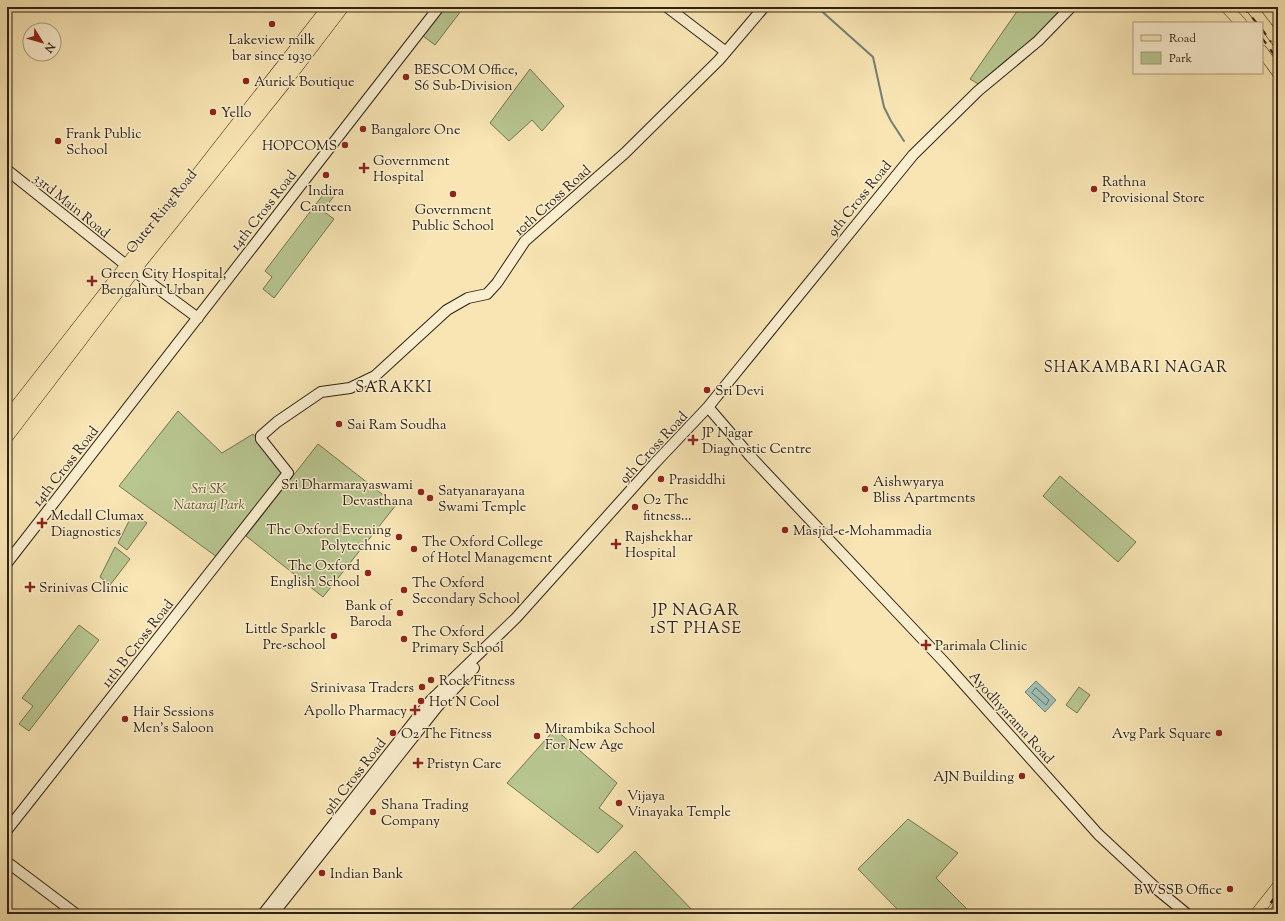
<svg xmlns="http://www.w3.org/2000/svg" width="1285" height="921" font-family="'Sorts Mill Goudy',serif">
<rect width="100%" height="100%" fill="#f8e5b3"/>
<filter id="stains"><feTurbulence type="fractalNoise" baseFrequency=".005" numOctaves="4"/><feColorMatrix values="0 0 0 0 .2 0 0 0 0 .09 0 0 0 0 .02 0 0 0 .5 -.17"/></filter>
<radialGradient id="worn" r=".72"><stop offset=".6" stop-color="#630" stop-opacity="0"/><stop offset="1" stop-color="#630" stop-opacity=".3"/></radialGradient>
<path fill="#b8c690" stroke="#747452" d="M445,7H464L435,45L423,36Z
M1020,7H1050L1060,14L980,85L970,79Z
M530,69L564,106L542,131L532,120L509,141L490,123Z
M329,187L336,193L323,211L334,219L274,298L263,289L272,277L265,271Z
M178,411L222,453L253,434L286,472L217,557L119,486Z
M318,444L396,505L323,597L246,536Z
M1060,476L1136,542L1118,562L1043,496Z
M133,513L147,523L127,550L118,543Z
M115,547L130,559L110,585L100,577Z
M79,625L99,640L29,731L19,724L33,706L22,698Z
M1079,687L1090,695L1077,713L1066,705Z
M555,729L617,783L599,808L623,826L598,853L507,783Z
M908,819L958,853L936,878L972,914H902L858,869Z
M635,851L696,914H566Z"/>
<path fill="#9fbdb4" stroke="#727f74" d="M1036,681L1056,700L1045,712L1025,692Z"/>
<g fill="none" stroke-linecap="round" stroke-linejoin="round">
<path stroke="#677064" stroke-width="1" d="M1036,688L1049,700L1046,705L1032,693Z"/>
<path stroke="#727f74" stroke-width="2" d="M817,7L873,57L884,107L891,121L904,141"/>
<g stroke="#2f2215" stroke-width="12">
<path id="secondary" d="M667,7L726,52
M7,170L126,265L198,318
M708,407L751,457L946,664L1098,834L1159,891L1187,914
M7,563L439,7
M7,830L288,473L261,439V436L277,422L321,392L350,388L375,376L447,310L468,298L487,294L497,283L525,241L625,153L719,60L764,7
M7,862L76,914
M263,914L431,700L516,618L655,463L708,407L913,155L978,91L1038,41L1071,7
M273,914L438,706L474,668"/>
</g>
<g stroke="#2f2215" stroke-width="12">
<path id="primary" d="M1226,7L1241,23
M1251,7L1278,42
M1262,51L1278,73
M1256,914L1278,886
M1274,914L1278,909"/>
</g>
<g stroke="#2f2215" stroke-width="14">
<path id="highway" d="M7,419L329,7
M7,436L133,271L284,83L342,7"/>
</g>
<use href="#secondary" stroke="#faeece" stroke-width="10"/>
<use href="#primary" stroke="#f8e5b3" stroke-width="11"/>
<use href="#highway" stroke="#f8e5b3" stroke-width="13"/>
<path stroke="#2f2215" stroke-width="2" stroke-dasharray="7 7" stroke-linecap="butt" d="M1243,7L1257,23
M1262,29L1271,42
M1262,38L1278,60
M1262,914L1278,893"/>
</g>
<g fill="#8f2418" stroke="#faeece" stroke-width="1.5">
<circle cx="272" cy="24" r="4"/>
<circle cx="406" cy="77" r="4"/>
<circle cx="246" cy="81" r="4"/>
<circle cx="213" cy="112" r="4"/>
<circle cx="363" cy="129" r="4"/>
<circle cx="58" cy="141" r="4"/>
<circle cx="345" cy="145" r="4"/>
<path d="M362 162h4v4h4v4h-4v4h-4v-4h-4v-4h4z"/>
<circle cx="326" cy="175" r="4"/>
<circle cx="1094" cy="189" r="4"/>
<circle cx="453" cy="194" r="4"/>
<path d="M90 275h4v4h4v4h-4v4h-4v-4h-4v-4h4z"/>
<circle cx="707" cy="390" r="4"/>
<circle cx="339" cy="424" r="4"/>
<path d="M691 434h4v4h4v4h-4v4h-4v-4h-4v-4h4z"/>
<circle cx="661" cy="479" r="4"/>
<circle cx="865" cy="489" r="4"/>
<circle cx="421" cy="492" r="4"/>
<circle cx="430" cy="498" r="4"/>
<circle cx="635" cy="507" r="4"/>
<path d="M40 517h4v4h4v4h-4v4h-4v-4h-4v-4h4z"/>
<circle cx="785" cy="530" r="4"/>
<circle cx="399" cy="537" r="4"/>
<path d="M614 538h4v4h4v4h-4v4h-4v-4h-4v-4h4z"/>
<circle cx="414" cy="549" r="4"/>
<circle cx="368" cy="573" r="4"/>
<path d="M28 581h4v4h4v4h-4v4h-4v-4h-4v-4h4z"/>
<circle cx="404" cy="590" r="4"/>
<circle cx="400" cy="613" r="4"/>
<circle cx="334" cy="636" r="4"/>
<circle cx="404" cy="639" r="4"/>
<path d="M924 639h4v4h4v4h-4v4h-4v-4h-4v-4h4z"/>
<circle cx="431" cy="680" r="4"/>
<circle cx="422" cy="687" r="4"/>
<circle cx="421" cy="701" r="4"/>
<path d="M413 704h4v4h4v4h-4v4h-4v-4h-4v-4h4z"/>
<circle cx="125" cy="719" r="4"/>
<circle cx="393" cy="733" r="4"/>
<circle cx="1219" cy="733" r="4"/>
<circle cx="537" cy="736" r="4"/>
<path d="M416 757h4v4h4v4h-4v4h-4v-4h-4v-4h4z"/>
<circle cx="1022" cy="776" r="4"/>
<circle cx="619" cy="803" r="4"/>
<circle cx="373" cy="812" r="4"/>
<circle cx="322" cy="873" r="4"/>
<circle cx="1230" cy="889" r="4"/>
</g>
<g text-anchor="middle" stroke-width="3" stroke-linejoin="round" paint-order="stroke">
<g font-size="14" fill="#2f2215" stroke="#faeece" text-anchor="start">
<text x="272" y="44" text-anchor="middle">Lakeview milk<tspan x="272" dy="16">bar since 1930</tspan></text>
<text x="414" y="74">BESCOM Office,<tspan x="414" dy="16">S6 Sub-Division</tspan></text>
<text x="254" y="86">Aurick Boutique</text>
<text x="221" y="117">Yello</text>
<text x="371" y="134">Bangalore One</text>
<text x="66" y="138">Frank Public<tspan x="66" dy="16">School</tspan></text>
<text x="337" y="150" text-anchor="end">HOPCOMS</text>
<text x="373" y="165">Government<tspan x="373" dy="16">Hospital</tspan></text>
<text x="1102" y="186">Rathna<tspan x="1102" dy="16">Provisional Store</tspan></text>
<text x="326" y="195" text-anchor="middle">Indira<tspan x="326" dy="16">Canteen</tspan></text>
<text x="453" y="214" text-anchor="middle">Government<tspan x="453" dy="16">Public School</tspan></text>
<text x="101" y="278">Green City Hospital,<tspan x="101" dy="16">Bengaluru Urban</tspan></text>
<text x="715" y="395">Sri Devi</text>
<text x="347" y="429">Sai Ram Soudha</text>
<text x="702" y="437">JP Nagar<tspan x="702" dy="16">Diagnostic Centre</tspan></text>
<text x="669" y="484">Prasiddhi</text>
<text x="873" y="486">Aishwyarya<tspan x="873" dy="16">Bliss Apartments</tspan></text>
<text x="413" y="489" text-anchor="end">Sri Dharmarayaswami<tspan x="413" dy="16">Devasthana</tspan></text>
<text x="438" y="495">Satyanarayana<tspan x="438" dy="16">Swami Temple</tspan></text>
<text x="643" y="504">O2 The<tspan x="643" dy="16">fitness...</tspan></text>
<text x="51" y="520">Medall Clumax<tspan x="51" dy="16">Diagnostics</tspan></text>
<text x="391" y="534" text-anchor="end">The Oxford Evening<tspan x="391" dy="16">Polytechnic</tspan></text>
<text x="793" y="535">Masjid-e-Mohammadia</text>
<text x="625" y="541">Rajshekhar<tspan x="625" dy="16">Hospital</tspan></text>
<text x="422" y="546">The Oxford College<tspan x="422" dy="16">of Hotel Management</tspan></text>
<text x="360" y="570" text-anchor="end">The Oxford<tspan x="360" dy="16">English School</tspan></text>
<text x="412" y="587">The Oxford<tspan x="412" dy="16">Secondary School</tspan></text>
<text x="39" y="592">Srinivas Clinic</text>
<text x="392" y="610" text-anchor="end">Bank of<tspan x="392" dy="16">Baroda</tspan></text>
<text x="326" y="633" text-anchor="end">Little Sparkle<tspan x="326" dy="16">Pre-school</tspan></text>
<text x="412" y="636">The Oxford<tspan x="412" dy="16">Primary School</tspan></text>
<text x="935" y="650">Parimala Clinic</text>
<text x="439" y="685">Rock Fitness</text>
<text x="414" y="692" text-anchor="end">Srinivasa Traders</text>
<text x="429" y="706">Hot N Cool</text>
<text x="407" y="715" text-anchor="end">Apollo Pharmacy</text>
<text x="133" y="716">Hair Sessions<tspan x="133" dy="16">Men's Saloon</tspan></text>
<text x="545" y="733">Mirambika School<tspan x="545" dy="16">For New Age</tspan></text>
<text x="401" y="738">O2 The Fitness</text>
<text x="1211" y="738" text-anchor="end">Avg Park Square</text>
<text x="427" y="768">Pristyn Care</text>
<text x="1014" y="781" text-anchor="end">AJN Building</text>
<text x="627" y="800">Vijaya<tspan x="627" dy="16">Vinayaka Temple</tspan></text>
<text x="381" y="809">Shana Trading<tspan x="381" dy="16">Company</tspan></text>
<text x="330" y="878">Indian Bank</text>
<text x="1222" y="894" text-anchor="end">BWSSB Office</text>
</g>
<g font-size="14" fill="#2f2215" stroke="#faeece">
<text transform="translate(859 198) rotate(-51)" y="5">9th Cross Road</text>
<text transform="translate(552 200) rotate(-42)" y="5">10th Cross Road</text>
<text transform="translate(72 205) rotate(39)" y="5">33rd Main Road</text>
<text transform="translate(263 210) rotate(-52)" y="5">14th Cross Road</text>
<text transform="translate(161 211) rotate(-51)" y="5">Outer Ring Road</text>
<text transform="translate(653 447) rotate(-47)" y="5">9th Cross Road</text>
<text transform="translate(65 466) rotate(-52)" y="5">14th Cross Road</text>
<text transform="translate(137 643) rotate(-52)" y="5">11th B Cross Road</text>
<text transform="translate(1012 717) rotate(48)" y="5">Ayodhyarama Road</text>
<text transform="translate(354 776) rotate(-52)" y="5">9th Cross Road</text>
</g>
<g font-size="14" font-style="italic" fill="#58533a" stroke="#faeece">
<text x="209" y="493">Sri SK<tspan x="209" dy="16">Nataraj Park</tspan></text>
</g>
<g font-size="15" letter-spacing="1" fill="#2f2215" stroke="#faeece">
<text x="1136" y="372">SHAKAMBARI NAGAR</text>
<text x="394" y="392">SARAKKI</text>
</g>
<g font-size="16" letter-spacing="1" fill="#2f2215" stroke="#faeece">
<text x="696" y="615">JP NAGAR<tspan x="696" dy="18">1ST PHASE</tspan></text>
</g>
</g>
<rect width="1285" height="921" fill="none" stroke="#f8e5b3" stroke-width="24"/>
<rect x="8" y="8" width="1269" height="905" fill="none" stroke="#2f2215" stroke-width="2"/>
<rect x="12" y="12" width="1261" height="897" fill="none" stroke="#2f2215"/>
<rect x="1133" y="22" width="130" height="52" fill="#faeece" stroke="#a99c84"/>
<rect x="1141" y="35" width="20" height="6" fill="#f8e5b3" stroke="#a99c84"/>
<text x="1169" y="42" font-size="12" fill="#2f2215">Road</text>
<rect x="1141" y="52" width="20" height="12" fill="#b8c690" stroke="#a99c84"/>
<text x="1169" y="62" font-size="12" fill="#2f2215">Park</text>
<g transform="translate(42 42) rotate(127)"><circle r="19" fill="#faeece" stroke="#a99c84"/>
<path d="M0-3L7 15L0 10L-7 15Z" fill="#8f2418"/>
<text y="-6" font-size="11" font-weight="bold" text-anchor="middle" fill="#2f2215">N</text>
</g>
<rect width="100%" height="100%" filter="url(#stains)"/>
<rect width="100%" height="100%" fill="url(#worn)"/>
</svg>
